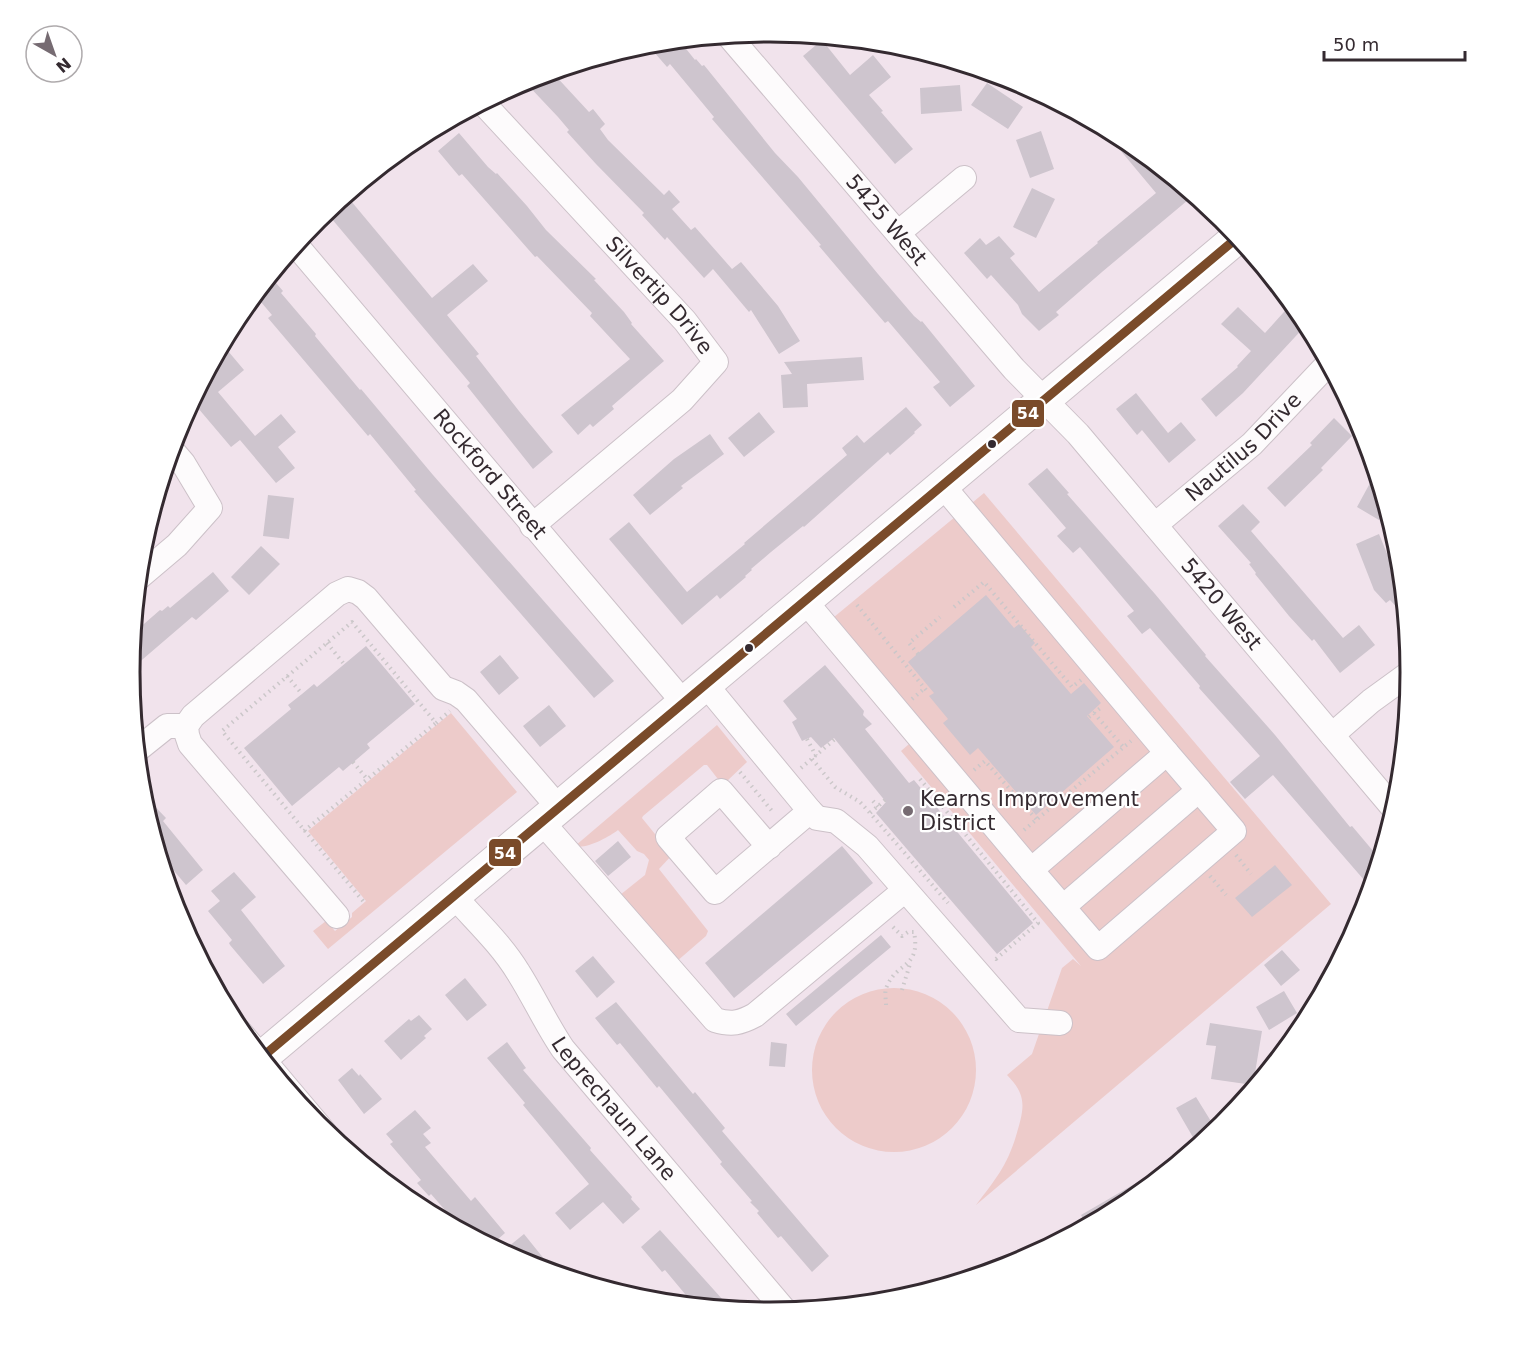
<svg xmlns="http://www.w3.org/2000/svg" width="1540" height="1345" font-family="'DejaVu Sans',sans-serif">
<rect width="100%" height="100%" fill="#f1e3ec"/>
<path fill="#edcbca" d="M984,493L1331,904L976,1205C995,1180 1007,1166 1016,1136C1024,1109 1028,1096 1007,1075L1032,1054L1062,968L1073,959L1081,966L901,751L916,738L822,627Z
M451,713L517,792L328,949L313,931L326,921L335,931L352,917V913L366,901L308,831Z
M717,725L747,762L726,782L721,783L707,765H704L643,816L642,818L672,855L659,869L708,931L706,936L676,962L620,895L645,875L649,860L644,854L637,851L618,830C609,837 585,850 575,846Z
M812 1070a82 82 0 1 1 164 0a82 82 0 1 1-164 0Z"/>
<path fill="#cec5ce" d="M679,40L695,60L696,59L702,66L704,65L775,153L798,177L878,274L914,316L921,322L922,321L975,386L950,407L933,387L940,382L888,321L885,323L847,279L819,246L821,245L712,119L714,117L670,64L667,67L647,44Z
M822,40L850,75L873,55L891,77L869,95L883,111L881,112L913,149L895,164L803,56Z
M552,72L589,112L593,109L605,124L600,129L608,140L664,195L669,190L680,202L672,209L691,230L695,227L732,269L741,262L778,306L800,341L779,354L751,310L749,312L713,269L704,278L667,237L665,240L642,215L644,213L596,164L567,132L569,130L558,117L524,81Z
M987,83L1023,107L1008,129L971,105Z
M960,85L962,111L921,114L920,88Z
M1108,130L1126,140L1194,195L1102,272L1056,312L1059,315L1039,331L1022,314L1018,305L991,275L987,279L964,253L980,238L986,245L999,236L1015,254L1010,258L1039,292L1098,243L1097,242L1156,193L1105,132Z
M1041,131L1054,169L1030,178L1016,140Z
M459,133L488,167L496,174L497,173L527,206L546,230L596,279L594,280L624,312L632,323L631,324L664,361L612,406L614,409L593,427L590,424L578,435L561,415L630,359L590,316L592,313L537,256L535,257L462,174L459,176L438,151Z
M1032,188L1055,199L1036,238L1013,227Z
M346,195L432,298L473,264L488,281L447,315L479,354L476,356L519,411L553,452L533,469L467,386L470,383L326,212Z
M270,276L283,291L281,293L316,334L315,336L360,390L361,389L433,475L614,681L594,698L414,491L416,490L370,434L368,436L268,318L272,315L255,295Z
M1292,303L1307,324L1243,393L1216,417L1201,399L1238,367L1237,366L1251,351L1221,324L1238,307L1265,333Z
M228,351L244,370L218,392L255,436L281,414L296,432L278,447L295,468L276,483L240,440L231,447L192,401L210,367Z
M862,357L864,380L807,384L808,407L783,408L781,375L792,374L784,362Z
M1136,393L1168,433L1181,422L1196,440L1169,463L1142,430L1137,435L1116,409Z
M906,407L922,425L914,432L915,433L890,455L888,452L804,527L803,526L771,552L751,569L752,570L745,576L746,577L720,599L717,595L682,625L609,539L629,522L687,592L745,544L744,543L847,455L842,448L857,435L864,443Z
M759,412L775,432L744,457L728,438Z
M1334,418L1352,436L1321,468L1323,470L1285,507L1267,488L1312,445L1310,443Z
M710,434L724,454L681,486L683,488L650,515L633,495L674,459Z
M1047,468L1069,493L1067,494L1155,594L1206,655L1205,656L1275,735L1350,827L1352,826L1379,858L1371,888L1273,775L1245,799L1230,782L1260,756L1199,688L1200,686L1150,628L1142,634L1127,616L1134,611L1080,547L1073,553L1057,536L1066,528L1028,484Z
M1376,472L1386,507L1379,520L1357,507Z
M268,495L294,498L289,539L263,536Z
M1243,504L1260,522L1251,531L1343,638L1359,625L1375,645L1340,673L1314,639L1312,641L1289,616L1255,574L1256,573L1249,564L1251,563L1218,526Z
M1379,534L1390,561L1401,574L1405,616L1390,600L1386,603L1374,590L1356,544Z
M261,546L280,564L249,595L231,577Z
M213,572L229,591L196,620L192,617L129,671L133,630H137L160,610L162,611L168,606L170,608Z
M986,595L1014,628L1019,624L1035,643L1031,647L1071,694L1084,683L1101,703L1087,716L1114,747L1036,815L978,748L970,755L943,723L948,719L929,696L934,693L908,662Z
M366,646L415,704L367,744L370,748L343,771L339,767L292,806L244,748L291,709L288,705L302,694L314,684L317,687Z
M500,655L519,678L499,695L480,672Z
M825,665L864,711L863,715L872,724L865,729L909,783L914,780L1033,923L997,954L876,813L886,802L834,738L821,748L811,737L802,741L792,722L797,719L783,701Z
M549,705L566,726L540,747L523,726Z
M141,792L166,818L163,821L203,870L186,885L158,852Z
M618,841L631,857L608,876L595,861Z
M842,846L873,883L734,998L705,963Z
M1275,865L1292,885L1252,917L1235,898Z
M234,872L256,897L241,910L285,966L263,984L230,945L229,943L232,940L208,911L220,901L211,891Z
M881,935L891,947L796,1026L786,1014Z
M1282,950L1300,970L1281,986L1264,965Z
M593,956L615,982L597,998L575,971Z
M465,978L487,1005L467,1021L445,995Z
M1284,991L1297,1013L1269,1030L1256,1007Z
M616,1002L693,1094L695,1092L725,1128L722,1131L829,1256L812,1272L781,1236L778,1238L757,1213L759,1211L750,1202L752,1201L720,1164L722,1162L659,1086L657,1088L620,1043L617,1045L595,1018Z
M419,1015L432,1029L424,1036L426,1038L401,1060L384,1041L409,1019L411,1021Z
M1210,1023L1262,1031L1253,1085L1211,1079L1216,1046L1206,1045Z
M507,1042L526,1068L523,1070L591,1148L590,1150L632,1197L631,1199L640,1209L623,1224L603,1202L570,1230L555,1213L589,1184L523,1105L525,1103L487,1058Z
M771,1042L787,1044L785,1067L769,1066Z
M352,1068L359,1076L360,1074L382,1099L364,1114L338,1080Z
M1196,1097L1217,1131L1198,1146L1176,1108Z
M415,1110L431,1128L423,1134L431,1143L425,1147L471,1201L475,1197L505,1233L490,1246L465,1233L431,1194L429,1196L417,1183L421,1180L390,1144L393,1142L386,1134Z
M1150,1175L1155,1182L1126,1206L1087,1226L1081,1215Z
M660,1230L723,1300L714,1308L695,1306L665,1270L662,1272L641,1247Z
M524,1234L557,1275L524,1265L502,1252Z"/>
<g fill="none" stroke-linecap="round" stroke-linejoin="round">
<g stroke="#ccc1c8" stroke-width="26">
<g id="minor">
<path id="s1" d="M729,36L1014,369L1078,434L1395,810"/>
<path id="s2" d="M483,103L685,321L716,362L682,400L532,526"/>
<path d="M898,233L964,178"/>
<path id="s3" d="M296,245L684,703"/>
<path id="s4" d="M1155,525L1252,444L1328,364"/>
<path d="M138,578L177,545L210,508L183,463L171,449"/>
<path d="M805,601L1031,870L1167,753L943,486"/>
<path d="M706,685L810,811L715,892L668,837L721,791L769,847"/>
<path d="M1332,735L1371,701L1411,672"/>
<path d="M137,750L167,726H186"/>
<path d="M810,811L817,818L836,821L867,846L1019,1020L1060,1023"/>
<path d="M542,822L715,1020C732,1025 740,1023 755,1015L905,890"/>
<path d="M1031,870L1098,948L1234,831L1167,753"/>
<path id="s5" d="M454,896C476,921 501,944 518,972C534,997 546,1024 563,1049L786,1312"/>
<path d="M1063,907L1199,790"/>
<path d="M337,916L190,744L187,735L186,726L193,716L337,594L348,589L358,592L366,598L443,688L456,693L466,700L559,808"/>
<path d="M240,1032L325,1133"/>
</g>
</g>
<g stroke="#ccc1c8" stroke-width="34">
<path id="major" d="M261,1058L1238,237"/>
</g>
<path stroke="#cbc7c9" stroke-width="4" stroke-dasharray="1.5 4.5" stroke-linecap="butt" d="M857,605L926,690
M954,607L984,582L1072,687L1081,680
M327,643L344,664
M918,654L909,643L940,617
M287,676L302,694
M912,699L925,688
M1094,713L1125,749
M1089,717L1103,706
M807,739L816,756
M812,759L835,787L860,802L870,813
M353,762L367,779
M801,768L835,739
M974,770L985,761L1037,820
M740,772L772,811
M920,779L1038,923L996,959L994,957
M885,800L870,813L948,903
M873,801L880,809
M1024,830L1131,741
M304,831L436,723
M1236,855L1251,874
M1210,876L1226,895
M363,901L222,731L352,622L436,723L450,711
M902,990L910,964
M886,1005C886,999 884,991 887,986C897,962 921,968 914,932H908L902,936L892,926"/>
<use href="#minor" stroke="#fdfbfc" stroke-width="24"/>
<use href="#major" stroke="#fdfbfc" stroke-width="32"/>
<g stroke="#fff" stroke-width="14">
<path id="bus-1" d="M261,1058L1238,237"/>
</g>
<use href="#bus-1" stroke="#7a4b2a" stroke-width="9"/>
</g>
<g fill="#342a30" stroke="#fff" stroke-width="2">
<circle cx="992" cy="444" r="5"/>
<circle cx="749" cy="648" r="5"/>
</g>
<circle fill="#766b72" stroke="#fff" stroke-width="2" cx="908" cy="811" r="6"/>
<g text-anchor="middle" stroke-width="4.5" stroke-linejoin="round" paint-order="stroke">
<g font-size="21" fill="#342a30" stroke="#fff">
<text dy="7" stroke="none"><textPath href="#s1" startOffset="242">5425 West</textPath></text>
<text dy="7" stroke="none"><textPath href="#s2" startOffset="261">Silvertip Drive</textPath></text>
<text dy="7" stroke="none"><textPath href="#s4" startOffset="118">Nautilus Drive</textPath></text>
<text dy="7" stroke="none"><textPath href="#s3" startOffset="300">Rockford Street</textPath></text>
<text dy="7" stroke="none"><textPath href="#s1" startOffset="752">5420 West</textPath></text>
<text dy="7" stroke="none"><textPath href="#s5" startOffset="267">Leprechaun Lane</textPath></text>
</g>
<g font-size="21" fill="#342a30" stroke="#fff" text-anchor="start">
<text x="920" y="806">Kearns Improvement<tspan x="920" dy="24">District</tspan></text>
</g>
</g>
<path d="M0 0H1540V1345H0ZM140 672a630 630 0 1 1 1260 0a630 630 0 1 1-1260 0Z" fill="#fff" fill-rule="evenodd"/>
<path fill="none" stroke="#342a30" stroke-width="3" d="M140 672a630 630 0 1 1 1260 0a630 630 0 1 1-1260 0Z"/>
<g stroke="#fff" stroke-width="2">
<rect x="1011" y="399" width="34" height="29" rx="6" fill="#7a4b2a"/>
<rect x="488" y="838" width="34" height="29" rx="6" fill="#7a4b2a"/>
</g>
<g font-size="16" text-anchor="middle" font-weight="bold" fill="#fff">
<text x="1028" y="419">54</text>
<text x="505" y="859">54</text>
</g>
<g transform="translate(54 54) rotate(140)"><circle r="28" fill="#ffffff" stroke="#aeaaac" stroke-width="1.5"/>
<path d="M0-4.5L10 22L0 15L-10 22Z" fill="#766b72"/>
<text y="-9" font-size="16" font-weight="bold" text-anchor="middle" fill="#342a30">N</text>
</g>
<path d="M1324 51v9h141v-9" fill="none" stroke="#342a30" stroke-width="3"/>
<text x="1333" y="51" font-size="18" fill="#342a30" stroke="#ffffff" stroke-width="4.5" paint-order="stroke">50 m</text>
</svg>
